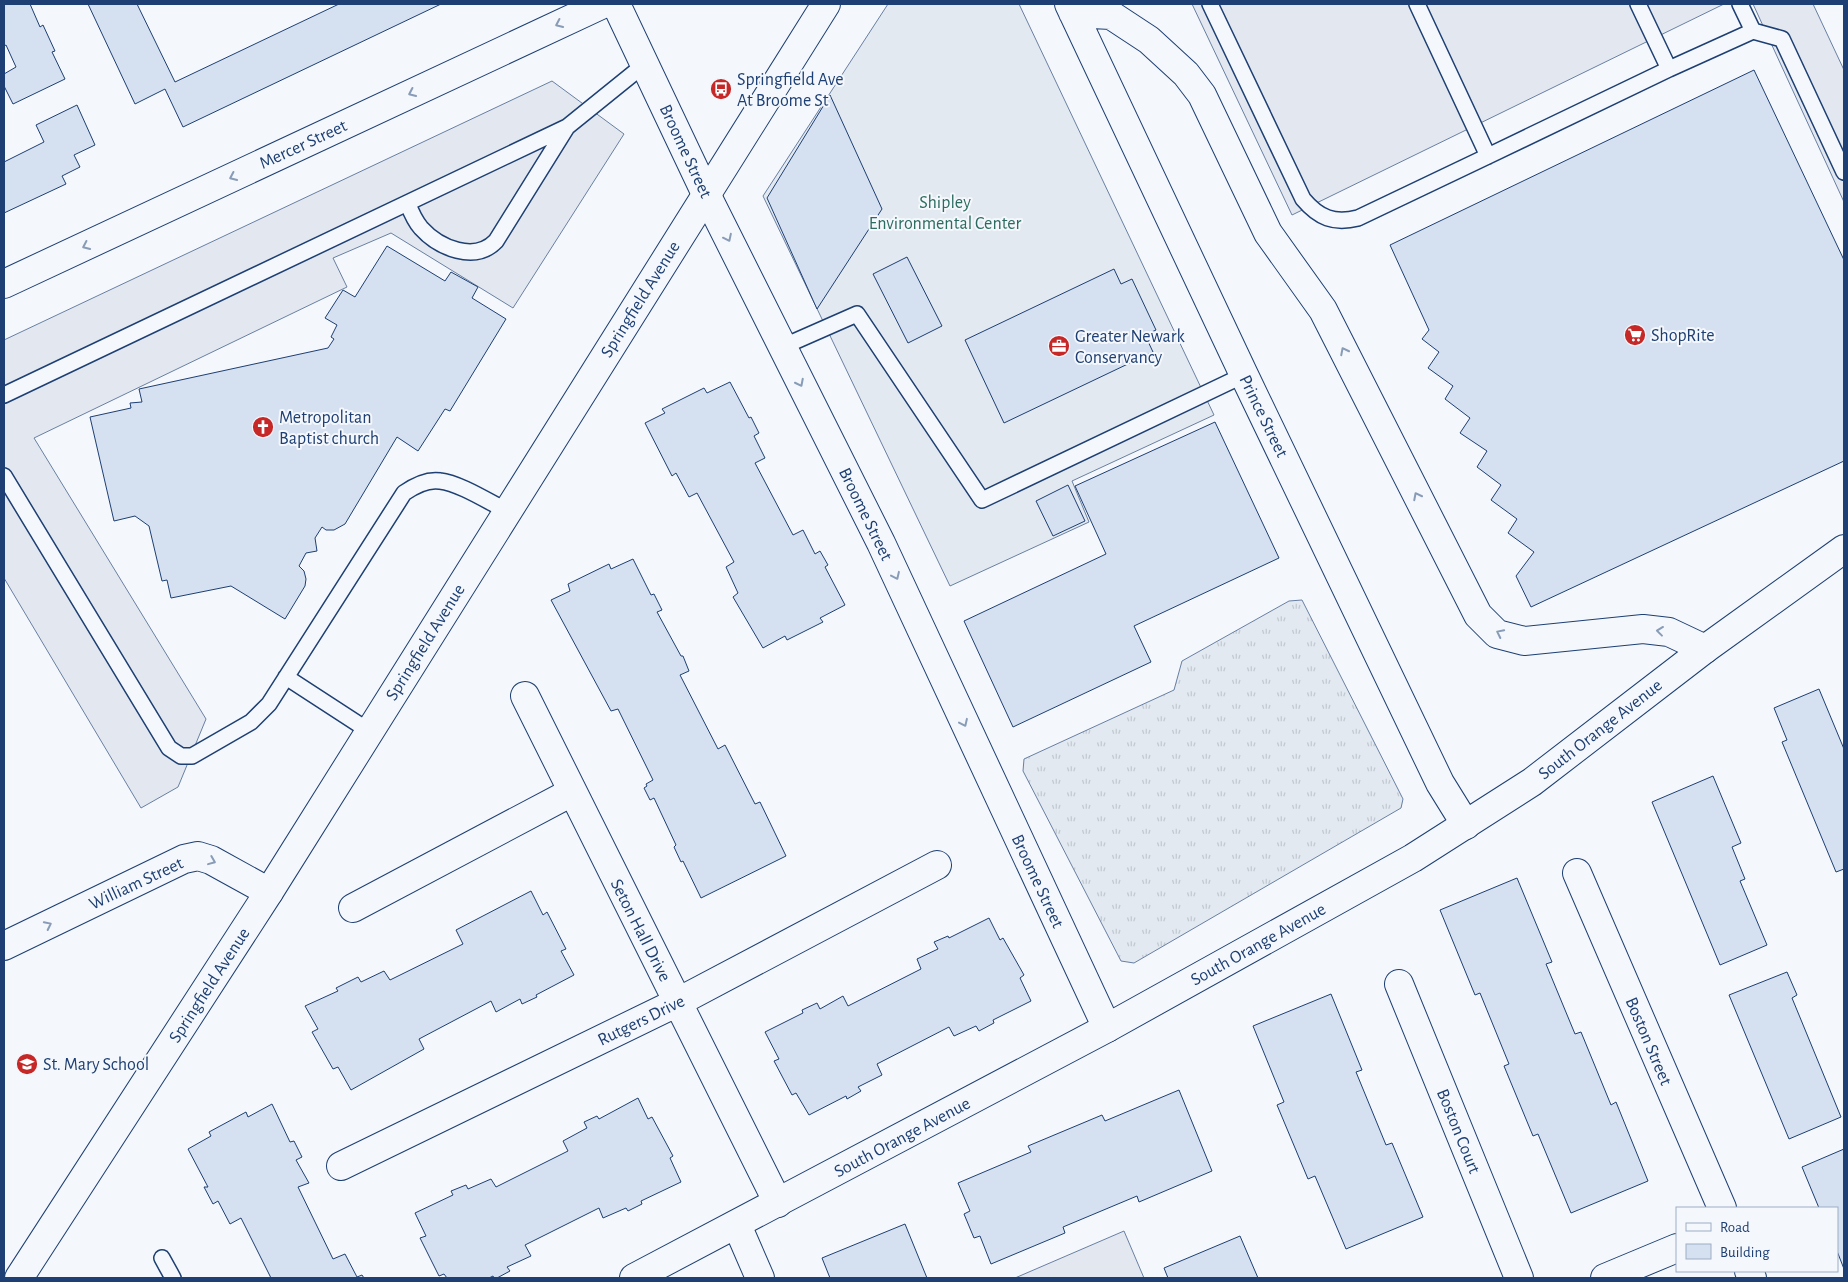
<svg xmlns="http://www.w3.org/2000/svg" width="1848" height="1282" font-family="'Alegreya Sans',sans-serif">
<defs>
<pattern id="grass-tufts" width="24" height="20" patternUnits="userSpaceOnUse" patternTransform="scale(1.25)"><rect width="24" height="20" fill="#e3e9f0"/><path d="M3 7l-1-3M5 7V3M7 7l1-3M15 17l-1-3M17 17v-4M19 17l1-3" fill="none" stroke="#c2c9d1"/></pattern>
</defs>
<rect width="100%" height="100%" fill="#f4f7fb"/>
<path fill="url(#grass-tufts)" stroke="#687fa3" d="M1302,600L1403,799L1401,808L1134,963L1121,961L1023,771L1024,759L1174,690L1182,661L1289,601Z"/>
<path fill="#e3e9f0" stroke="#687fa3" d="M888,4H1019L1214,415L1072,481L1089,522L950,586L763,196Z"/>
<path fill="#e3e8f0" stroke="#687fa3" d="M1192,4H1724L1292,215Z
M1753,4H1813L1844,70V202Z
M552,81L624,134L513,308L391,233L333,258L347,287L34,438L206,719L178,787L141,808L4,578V340Z
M1124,1231L1144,1278H1015Z"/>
<path fill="#d5e0f0" stroke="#1d3f73" d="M4,4H30L40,27L43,25L55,51L52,52L65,79L13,104L4,86V74L16,67L6,45L4,46Z
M88,4H137L175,82L339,4H441L183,127L165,89L135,104Z
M1754,70L1844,260V461L1531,607L1516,576L1534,552L1508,533L1517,519L1491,500L1501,485L1477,467L1487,451L1460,433L1470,418L1445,399L1453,386L1428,368L1439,352L1422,339L1429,330L1390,245Z
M830,95L882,209L817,309L767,198Z
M77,105L95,145L74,155L80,167L62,176L66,184L4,213V162L44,142L36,125Z
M387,246L445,281L451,272L478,287L472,298L506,319L450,411L445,409L418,451L397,437L345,524L334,530H326L322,527L315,538L317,551L306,553L299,566L304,571L306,579L305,586L285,619L231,586L171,598L167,580L162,581L149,526L135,516L114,521L90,417L131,408L130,403L142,402L139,389L328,348L334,339L331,337L337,325L325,318L343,290L355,297Z
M907,257L942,326L908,343L873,274Z
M1114,269L1121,284L1132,279L1156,330L1145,335L1153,352L1004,423L965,340Z
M730,382L749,418L751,417L759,433L754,436L765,458L755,463L793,535L803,530L815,554L820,551L828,565L825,567L845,605L820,618L823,622L787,640L785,636L763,648L733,597L738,593L726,567L734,562L697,493L689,497L676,473L672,476L645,423L665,413L662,409L704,388L707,393Z
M1215,422L1279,558L1134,626L1151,662L1013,727L964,621L1106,554L1075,486Z
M1068,485L1085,521L1053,536L1036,501Z
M633,559L651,595L654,594L662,610L657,612L681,656H683L689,671L680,675L718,749L725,745L755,804L760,802L786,856L701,898L683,861L681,862L674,847L676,845L654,798L650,800L644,788L647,786L646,784L653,780L618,709L611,711L551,600L570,591L568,584L609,564L611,569Z
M1819,689L1844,749V869L1836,872L1782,742L1787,740L1774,708Z
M1713,776L1741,843L1732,847L1745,879L1740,881L1767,945L1720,965L1652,802Z
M1517,878L1552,962L1546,964L1575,1034L1581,1032L1611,1105L1616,1102L1648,1181L1571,1213L1538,1134L1533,1136L1504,1066L1509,1064L1480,993L1475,995L1440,910Z
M531,891L543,915L547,912L566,949L561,951L574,975L536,995L537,997L522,1004L520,999L496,1012L491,1001L419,1039L424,1049L351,1090L338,1067L333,1069L312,1032L318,1029L305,1006L338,991L336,988L358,977L361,982L384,971L390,980L463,944L456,930Z
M989,918L1000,940L1003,938L1024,975L1020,978L1031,1001L993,1020L994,1023L979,1031L976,1026L954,1036L949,1027L877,1064L882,1075L858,1087L861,1091L847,1099L846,1096L809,1115L796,1093L792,1095L774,1061L779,1059L765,1032L803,1013L802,1010L817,1003L820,1009L843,996L848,1006L921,969L917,959L938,949L934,942L948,936L949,938Z
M1787,972L1797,995L1792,998L1841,1117L1789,1139L1729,995Z
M1331,994L1362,1070L1356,1072L1386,1145L1392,1143L1423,1217L1346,1249L1315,1176L1308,1179L1277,1105L1284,1102L1253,1026Z
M1179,1090L1212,1171L1139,1202L1137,1196L1063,1227L1065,1233L991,1264L980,1236L974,1238L964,1214L970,1211L958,1183L1031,1152L1028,1146L1102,1115L1105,1121Z
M638,1098L648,1119L652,1117L673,1156L670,1158L681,1182L641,1201L642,1204L628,1211L626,1208L603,1218L599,1208L525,1245L531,1256L507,1267L510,1271L497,1278H494L493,1276L489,1278H447L444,1274L439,1276L420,1238L426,1236L415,1213L453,1195L451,1191L466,1185L468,1189L491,1179L496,1187L568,1151L563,1141L587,1128L584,1122L597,1116L599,1119Z
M272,1104L290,1142L294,1141L302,1157L296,1160L309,1183L298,1187L333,1259L345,1254L357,1277L362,1275L364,1278H271L241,1218L230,1224L218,1201L213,1204L204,1187H208L188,1149L211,1136L209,1132L246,1112L248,1117Z
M1844,1149V1269L1837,1251V1208H1819L1802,1167Z
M905,1224L927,1278H830L822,1258Z
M1240,1236L1258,1278H1168L1164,1268Z"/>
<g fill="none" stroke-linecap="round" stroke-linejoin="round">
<g stroke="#1d3f73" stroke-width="18">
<path id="lane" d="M1210,4L1303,199C1319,218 1334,224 1358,218L1488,156
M1417,4L1488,156L1669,69L1753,31
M1638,4L1669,69
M1740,4L1753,31L1782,39L1844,172
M408,204C411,212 415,221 421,228C439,248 475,263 496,241L567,127
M782,347L857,314L982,500L1244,375
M4,395L567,127L645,64
M4,476L169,748L181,756H192L251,722L269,704L404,493C414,486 427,479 440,481C459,483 489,502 507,511
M286,677L369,731
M162,1258L173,1278"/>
</g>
<g stroke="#1d3f73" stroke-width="30">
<path id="street" d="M616,4L706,194L881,543L1107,1028
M1069,4L1244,375L1440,783L1466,825
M1073,13L1111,15L1149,40L1186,74L1202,95L1268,233L1323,310L1478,615L1497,634L1524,641L1643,629L1669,632L1705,649
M4,284L603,4
M525,696L778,1203
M1577,873L1722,1208
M353,908L572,792
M1399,984L1519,1278
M341,1166L678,1002L937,865
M737,1225L760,1278
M1749,1271L1752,1278
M1605,1278L1677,1248"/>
</g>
<g stroke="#1d3f73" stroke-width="30">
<path id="secondary" d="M4,946L184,859L198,856L211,860L269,892"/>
</g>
<g stroke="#1d3f73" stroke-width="30">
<path id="primary" d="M19,1278L269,892L826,4
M634,1278L1107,1028L1413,858L1532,782L1705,649L1844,549"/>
</g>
<use href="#lane" stroke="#f4f7fb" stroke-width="15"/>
<use href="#street" stroke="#f4f7fb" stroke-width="28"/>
<use href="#secondary" stroke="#f4f7fb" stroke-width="28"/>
<use href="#primary" stroke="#f4f7fb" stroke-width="28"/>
</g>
<defs><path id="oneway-chevron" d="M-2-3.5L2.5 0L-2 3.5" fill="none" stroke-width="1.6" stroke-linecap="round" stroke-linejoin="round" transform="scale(1.25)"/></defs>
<g stroke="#889bb7">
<use href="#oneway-chevron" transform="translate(559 24) rotate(155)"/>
<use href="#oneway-chevron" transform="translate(412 93) rotate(155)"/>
<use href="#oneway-chevron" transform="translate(233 177) rotate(155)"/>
<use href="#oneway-chevron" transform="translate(728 238) rotate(64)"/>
<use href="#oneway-chevron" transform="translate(86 246) rotate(155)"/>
<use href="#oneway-chevron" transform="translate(1344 351) rotate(-117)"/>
<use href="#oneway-chevron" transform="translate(800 383) rotate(63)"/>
<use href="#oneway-chevron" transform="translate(1417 496) rotate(-117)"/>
<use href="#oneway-chevron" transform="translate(896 576) rotate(65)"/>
<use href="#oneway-chevron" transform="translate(1660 631) rotate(-173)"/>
<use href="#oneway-chevron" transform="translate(1500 633) rotate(-154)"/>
<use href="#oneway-chevron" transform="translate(964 723) rotate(65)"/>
<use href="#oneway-chevron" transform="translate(212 861) rotate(22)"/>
<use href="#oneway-chevron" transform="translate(48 925) rotate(-26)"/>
</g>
<defs>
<g id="bus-disc" transform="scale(1.125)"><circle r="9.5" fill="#c62828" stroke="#f4f7fb"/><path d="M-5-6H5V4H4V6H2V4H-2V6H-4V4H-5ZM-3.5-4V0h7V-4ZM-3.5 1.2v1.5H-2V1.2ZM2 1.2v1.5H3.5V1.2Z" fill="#fff"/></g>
<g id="supermarket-disc" transform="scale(1.125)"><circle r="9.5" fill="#c62828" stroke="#f4f7fb"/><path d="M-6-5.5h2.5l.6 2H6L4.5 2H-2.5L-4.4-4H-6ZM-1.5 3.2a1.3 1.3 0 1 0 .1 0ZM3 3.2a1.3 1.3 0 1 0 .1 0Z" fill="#fff"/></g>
<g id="office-disc" transform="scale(1.125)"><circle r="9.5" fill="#c62828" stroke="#f4f7fb"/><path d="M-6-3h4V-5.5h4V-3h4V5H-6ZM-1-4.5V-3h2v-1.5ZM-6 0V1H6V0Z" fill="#fff"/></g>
<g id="church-disc" transform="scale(1.125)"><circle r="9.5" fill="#c62828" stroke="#f4f7fb"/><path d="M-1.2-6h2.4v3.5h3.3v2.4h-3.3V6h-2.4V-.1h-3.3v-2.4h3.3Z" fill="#fff"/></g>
<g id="school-disc" transform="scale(1.125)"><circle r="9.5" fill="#c62828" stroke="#f4f7fb"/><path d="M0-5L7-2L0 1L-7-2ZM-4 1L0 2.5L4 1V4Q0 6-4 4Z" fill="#fff"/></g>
</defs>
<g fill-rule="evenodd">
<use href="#bus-disc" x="721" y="89"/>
<use href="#supermarket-disc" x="1635" y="335"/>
<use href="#office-disc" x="1059" y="346"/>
<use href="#church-disc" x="263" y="427"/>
<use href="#school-disc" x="27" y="1064"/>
</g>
<g text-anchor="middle" stroke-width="4" stroke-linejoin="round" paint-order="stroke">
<g font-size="18" fill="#1d3f73" stroke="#f4f7fb" text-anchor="start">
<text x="737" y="85">Springfield Ave<tspan x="737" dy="21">At Broome St</tspan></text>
<text x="1651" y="341">ShopRite</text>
<text x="1075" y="342">Greater Newark<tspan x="1075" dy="21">Conservancy</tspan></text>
<text x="279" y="423">Metropolitan<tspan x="279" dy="21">Baptist church</tspan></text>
<text x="43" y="1070">St. Mary School</text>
</g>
<g font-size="18" fill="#1d3f73" stroke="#f4f7fb">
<text transform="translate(303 144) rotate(-25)" y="6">Mercer Street</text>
<text transform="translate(686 151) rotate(65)" y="6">Broome Street</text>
<text transform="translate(640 299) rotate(-58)" y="6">Springfield Avenue</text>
<text transform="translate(1264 416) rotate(64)" y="6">Prince Street</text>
<text transform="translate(866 514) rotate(64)" y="6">Broome Street</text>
<text transform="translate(425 642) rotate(-58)" y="6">Springfield Avenue</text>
<text transform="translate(1600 729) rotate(-38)" y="6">South Orange Avenue</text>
<text transform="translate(1038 881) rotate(65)" y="6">Broome Street</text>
<text transform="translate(136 883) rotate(-25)" y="6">William Street</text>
<text transform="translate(641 930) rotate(63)" y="6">Seton Hall Drive</text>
<text transform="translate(1258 944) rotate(-29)" y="6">South Orange Avenue</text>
<text transform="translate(209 985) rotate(-57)" y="6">Springfield Avenue</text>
<text transform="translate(641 1020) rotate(-26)" y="6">Rutgers Drive</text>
<text transform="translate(1649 1041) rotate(67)" y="6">Boston Street</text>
<text transform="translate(1459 1131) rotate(68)" y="6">Boston Court</text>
<text transform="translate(902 1137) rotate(-28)" y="6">South Orange Avenue</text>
</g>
<g font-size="18" fill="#2c6c60" stroke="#f4f7fb">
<text x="945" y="208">Shipley<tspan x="945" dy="21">Environmental Center</tspan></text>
</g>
</g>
<rect width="1848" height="1282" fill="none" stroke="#1d3f73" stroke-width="10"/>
<rect x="1676" y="1207" width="162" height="65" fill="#f4f7fb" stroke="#9eadc5"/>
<rect x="1686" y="1223" width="25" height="8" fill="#f4f7fb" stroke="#9eadc5"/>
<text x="1720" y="1232" font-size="15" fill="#1d3f73">Road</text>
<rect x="1686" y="1244" width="25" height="15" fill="#d5e0f0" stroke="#9eadc5"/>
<text x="1720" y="1257" font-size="15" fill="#1d3f73">Building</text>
</svg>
